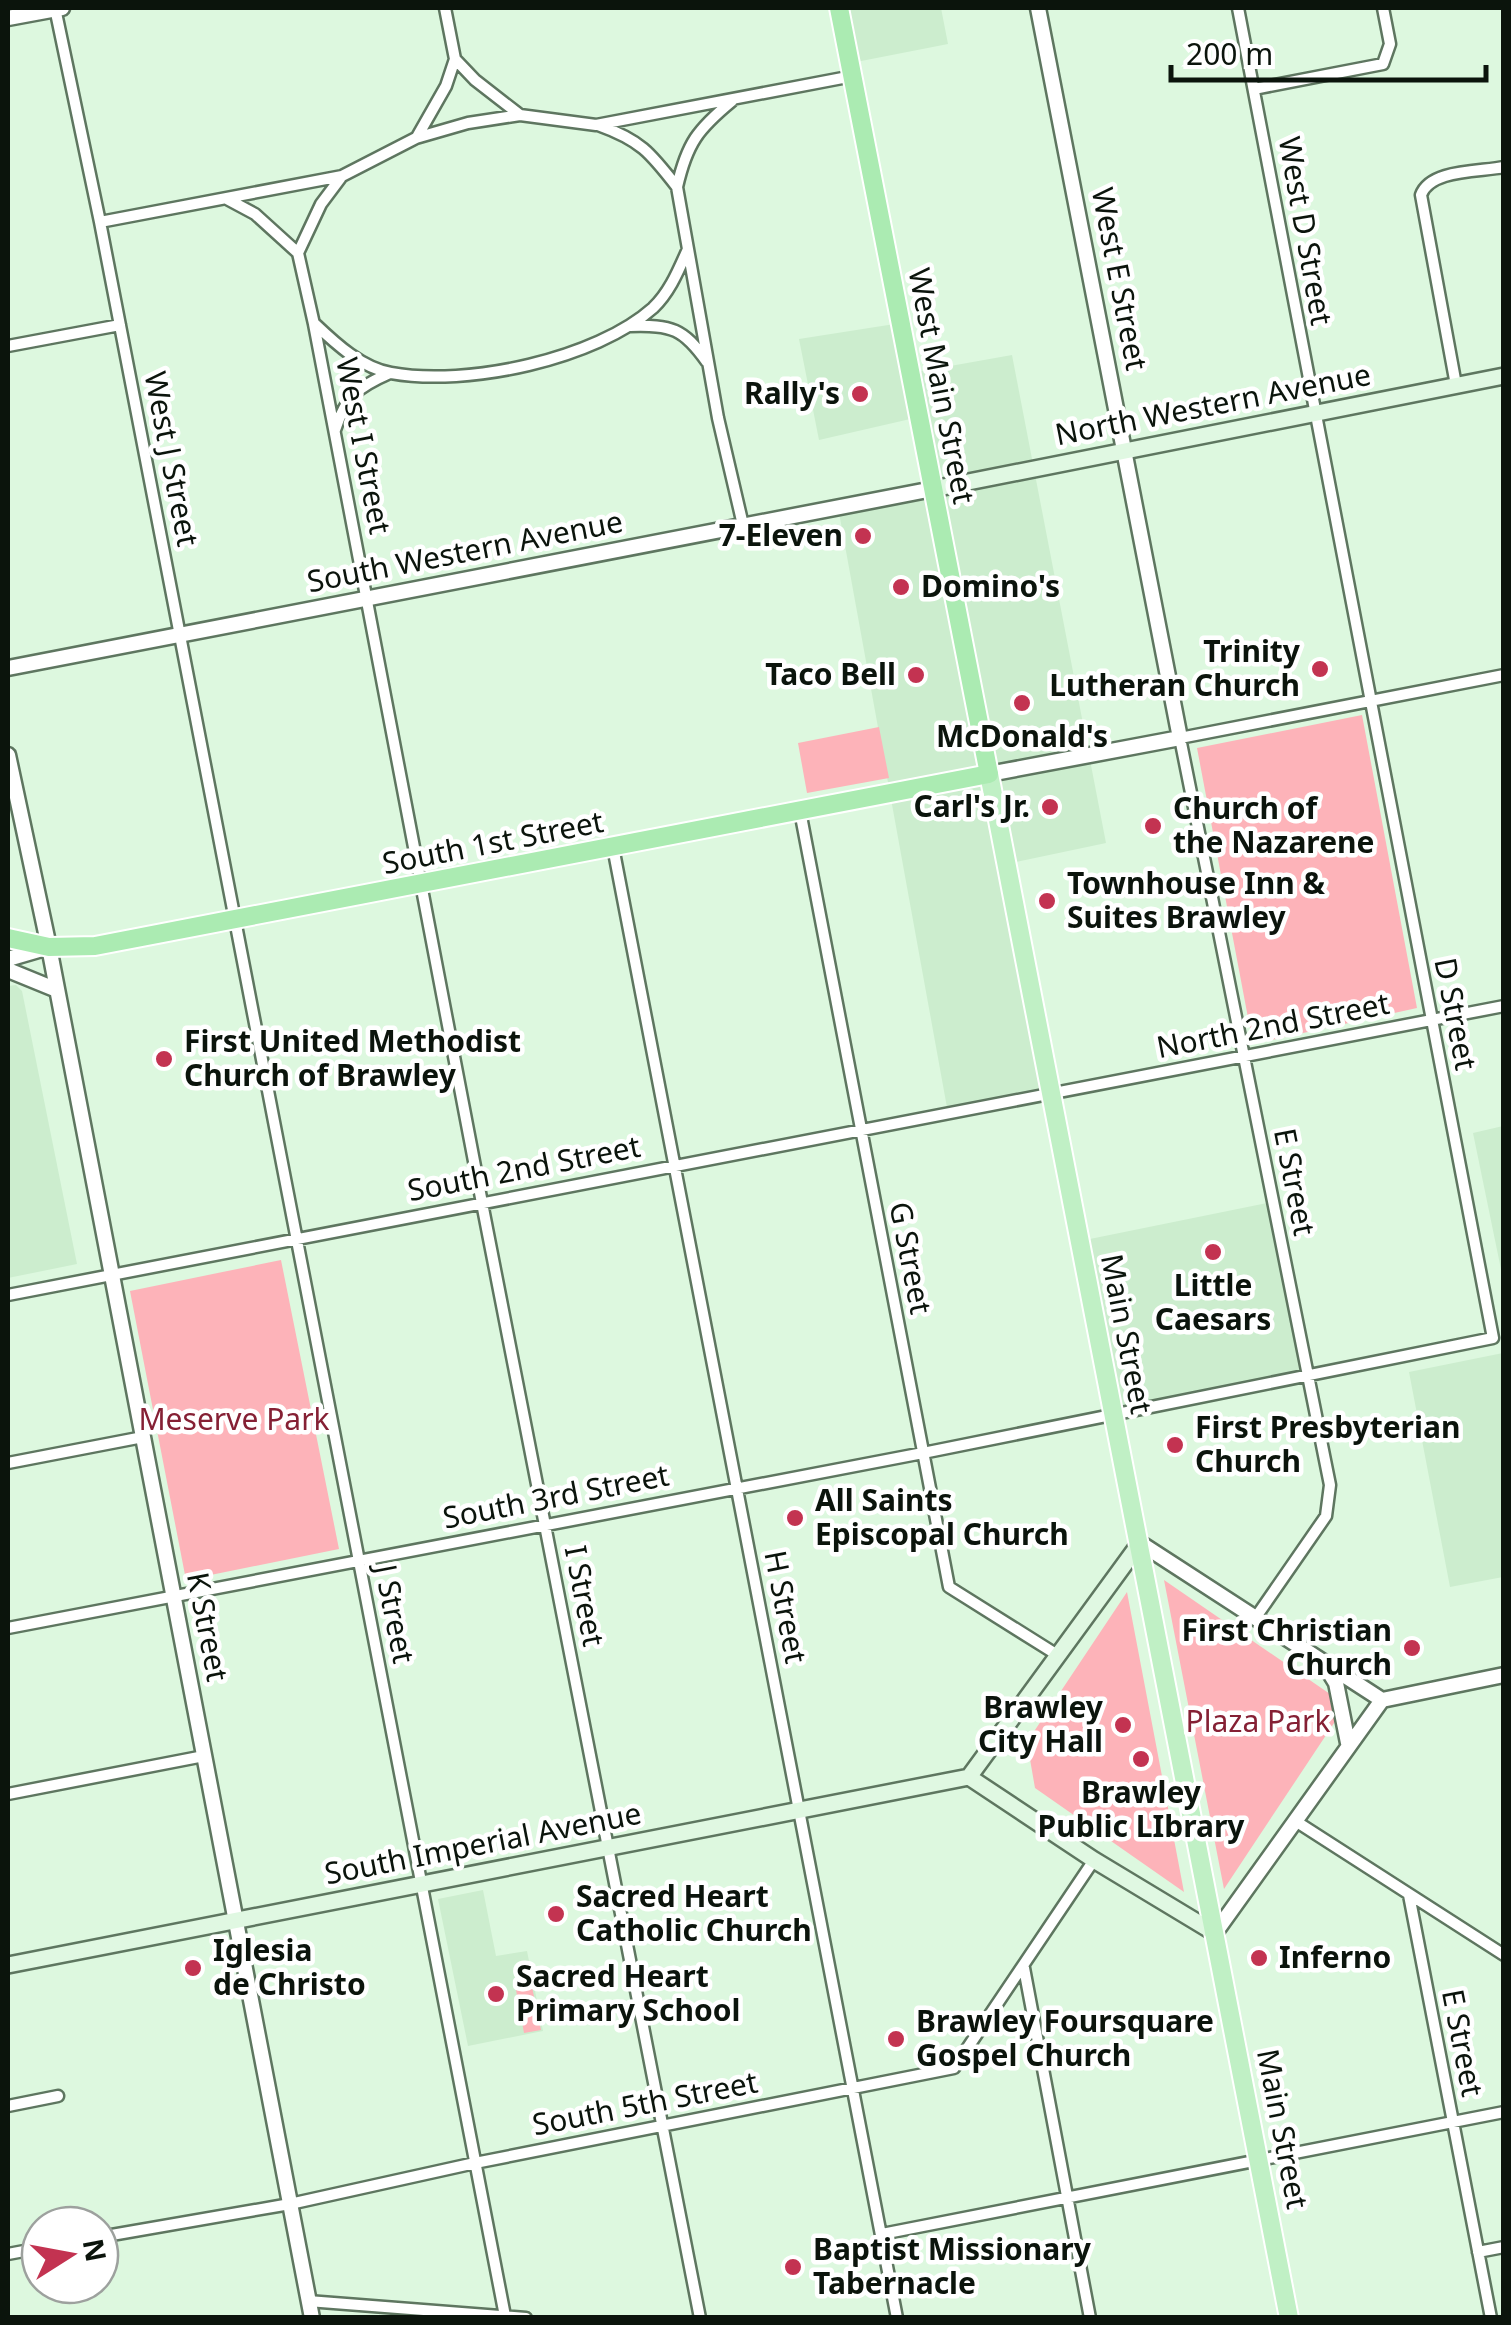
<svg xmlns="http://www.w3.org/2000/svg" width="1511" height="2325" font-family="'Noto Sans',sans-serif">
<rect width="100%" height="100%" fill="#ddf8df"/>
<path fill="#ccedce" d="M839,8H941L948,44L851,63Z
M901,323L911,373L1012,355L1106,843L1006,864L1051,1093L948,1113L838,507L933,489L919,417L819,440L799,339Z
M16,985L22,991L77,1264L8,1278V986Z
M1503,1126V1279L1473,1133Z
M1272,1202L1307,1377L1113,1414L1080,1241Z
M1503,1353V1577L1450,1587L1409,1372Z
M483,1890L496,1956L527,1951L543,2031L468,2046L438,1899Z"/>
<path fill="#fdb3b9" d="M1362,715L1417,1008L1253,1044L1197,748Z
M879,727L889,778L807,793L798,743Z
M281,1260L339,1549L186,1580L130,1291Z
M1164,1580L1346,1705L1224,1889Z
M1127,1592L1184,1892L1035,1788L1027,1742Z
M532,1987L541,2030L524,2033L516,1990Z"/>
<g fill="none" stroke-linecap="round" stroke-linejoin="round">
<g stroke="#5e7660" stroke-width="15">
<path id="minor" d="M55,8L100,222L505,2316
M445,8L455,59L475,80L520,115
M1254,89L1383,64L1390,44L1383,8
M732,101C698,129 687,143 677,187L718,418L743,525
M598,125C640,140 650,152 677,187
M417,137L446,86L455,59
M227,199L255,214L298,253L314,324L482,1203L700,2318
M100,222L342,176L416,138L468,123L520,115L596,125L853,76
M298,253L321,204L342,176
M315,324C336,344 362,368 391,373C467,387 596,359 653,308C670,292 679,269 688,249
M630,326C672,325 683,328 707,362
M8,346L120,325
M1456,385L1421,195C1430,169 1480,172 1504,167
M335,430C346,396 358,387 390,373
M800,811L949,1587L1059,1656
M613,847L897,2318
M8,1295L1504,1006
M8,1463L143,1437
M1256,1617L1326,1516L1330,1485L1180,738L1504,675
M8,1628L923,1453L1493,1338L1238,8
M8,1794L204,1756
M1297,1822L1504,1955
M1409,1895L1491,2318
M1024,1968L1090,2318
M8,2106L58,2096
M882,2234L1504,2112
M100,2237L290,2204L475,2163L954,2068L1094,1860
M1478,2252L1504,2247
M8,2254L40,2248
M308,2301L526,2318"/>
</g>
<g stroke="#5e7660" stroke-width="19">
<path id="tertiary" d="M8,18L62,8
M8,668L933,489
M8,755L49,947L312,2318
M989,774L1180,738L1038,8
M8,959L49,947
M8,970L57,990
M1140,1543L1382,1700
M1328,1670L1336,1683L1348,1743
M1382,1700L1504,1675
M1215,1933L1382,1700"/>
</g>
<g stroke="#5e7660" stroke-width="20">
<path id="secondary" d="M933,489L1504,376
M969,1777L1094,1860L1215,1933
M969,1777L1140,1543
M8,1965L969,1777"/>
</g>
<g stroke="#fff" stroke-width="22">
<path id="primary" d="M989,774L1289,2318"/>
</g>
<g stroke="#fff" stroke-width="22">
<path id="trunk" d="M8,938L49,947L95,946L989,774L839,8"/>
</g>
<use href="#minor" stroke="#fff" stroke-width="10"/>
<use href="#tertiary" stroke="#fff" stroke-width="14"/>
<use href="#secondary" stroke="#e0f8e2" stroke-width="15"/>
<use href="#primary" stroke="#c0f0c5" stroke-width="18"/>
<use href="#trunk" stroke="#abebb2" stroke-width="18"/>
</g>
<g fill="#c33351" stroke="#fff" stroke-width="4">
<circle cx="860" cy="394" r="10"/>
<circle cx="863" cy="536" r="10"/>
<circle cx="901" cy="587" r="10"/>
<circle cx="1320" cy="669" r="10"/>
<circle cx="916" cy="675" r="10"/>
<circle cx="1022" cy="703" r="10"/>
<circle cx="1050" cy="807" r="10"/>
<circle cx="1153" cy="826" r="10"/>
<circle cx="1047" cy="901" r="10"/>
<circle cx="164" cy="1059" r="10"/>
<circle cx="1213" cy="1252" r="10"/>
<circle cx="1175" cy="1445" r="10"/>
<circle cx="795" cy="1518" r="10"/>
<circle cx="1412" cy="1648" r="10"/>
<circle cx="1123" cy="1725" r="10"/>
<circle cx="1141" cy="1759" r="10"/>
<circle cx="556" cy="1914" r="10"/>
<circle cx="1259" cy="1958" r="10"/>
<circle cx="193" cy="1968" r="10"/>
<circle cx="496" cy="1994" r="10"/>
<circle cx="896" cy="2039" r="10"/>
<circle cx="793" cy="2267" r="10"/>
</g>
<g text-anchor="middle" stroke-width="9" stroke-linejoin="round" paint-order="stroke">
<g font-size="30" fill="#0b140c" stroke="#fff">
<text transform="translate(1305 231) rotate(80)" y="10">West D Street</text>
<text transform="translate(1119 279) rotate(79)" y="10">West E Street</text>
<text transform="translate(941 386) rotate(79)" y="10">West Main Street</text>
<text transform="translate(1213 405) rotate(-11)" y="10">North Western Avenue</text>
<text transform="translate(363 446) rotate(79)" y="10">West I Street</text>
<text transform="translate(171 459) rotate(79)" y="10">West J Street</text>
<text transform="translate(465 552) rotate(-11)" y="10">South Western Avenue</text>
<text transform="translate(493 843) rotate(-11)" y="10">South 1st Street</text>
<text transform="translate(1455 1014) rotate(79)" y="10">D Street</text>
<text transform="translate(1273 1026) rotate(-11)" y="10">North 2nd Street</text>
<text transform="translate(524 1169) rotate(-11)" y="10">South 2nd Street</text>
<text transform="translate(1294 1182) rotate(79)" y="10">E Street</text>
<text transform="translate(910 1258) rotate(79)" y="10">G Street</text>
<text transform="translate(1126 1334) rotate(79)" y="10">Main Street</text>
<text transform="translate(556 1497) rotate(-11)" y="10">South 3rd Street</text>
<text transform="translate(584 1596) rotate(79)" y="10">I Street</text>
<text transform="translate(785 1607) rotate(79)" y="10">H Street</text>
<text transform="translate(394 1614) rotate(79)" y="10">J Street</text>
<text transform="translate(207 1627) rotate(79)" y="10">K Street</text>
<text transform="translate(483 1844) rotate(-11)" y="10">South Imperial Avenue</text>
<text transform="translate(1462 2043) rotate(79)" y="10">E Street</text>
<text transform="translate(645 2104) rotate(-11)" y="10">South 5th Street</text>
<text transform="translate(1282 2129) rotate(79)" y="10">Main Street</text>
</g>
<g font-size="30" font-weight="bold" fill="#0b140c" stroke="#fff" text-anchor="start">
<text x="840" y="404" text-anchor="end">Rally's</text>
<text x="843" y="546" text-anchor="end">7-Eleven</text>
<text x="921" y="597">Domino's</text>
<text x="1300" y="662" text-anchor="end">Trinity<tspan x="1300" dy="34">Lutheran Church</tspan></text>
<text x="896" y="685" text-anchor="end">Taco Bell</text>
<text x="1022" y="747" text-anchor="middle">McDonald's</text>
<text x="1030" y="817" text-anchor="end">Carl's Jr.</text>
<text x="1173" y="819">Church of<tspan x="1173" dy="34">the Nazarene</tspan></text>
<text x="1067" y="894">Townhouse Inn &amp;<tspan x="1067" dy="34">Suites Brawley</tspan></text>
<text x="184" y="1052">First United Methodist<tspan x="184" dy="34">Church of Brawley</tspan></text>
<text x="1213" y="1296" text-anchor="middle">Little<tspan x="1213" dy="34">Caesars</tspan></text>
<text x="1195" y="1438">First Presbyterian<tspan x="1195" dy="34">Church</tspan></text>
<text x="815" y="1511">All Saints<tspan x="815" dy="34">Episcopal Church</tspan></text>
<text x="1392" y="1641" text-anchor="end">First Christian<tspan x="1392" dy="34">Church</tspan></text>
<text x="1103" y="1718" text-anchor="end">Brawley<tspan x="1103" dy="34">City Hall</tspan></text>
<text x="1141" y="1803" text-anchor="middle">Brawley<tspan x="1141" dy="34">Public LIbrary</tspan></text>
<text x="576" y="1907">Sacred Heart<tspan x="576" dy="34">Catholic Church</tspan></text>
<text x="213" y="1961">Iglesia<tspan x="213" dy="34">de Christo</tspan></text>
<text x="1279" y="1968">Inferno</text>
<text x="516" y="1987">Sacred Heart<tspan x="516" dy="34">Primary School</tspan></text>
<text x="916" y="2032">Brawley Foursquare<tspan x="916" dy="34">Gospel Church</tspan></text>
<text x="813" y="2260">Baptist Missionary<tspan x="813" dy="34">Tabernacle</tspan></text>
</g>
<g font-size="30" fill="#852034" stroke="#fff">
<text x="234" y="1430">Meserve Park</text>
<text x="1258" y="1732">Plaza Park</text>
</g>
</g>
<rect width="1511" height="2325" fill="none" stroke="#0b140c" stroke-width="20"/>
<g transform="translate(70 2255) rotate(79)"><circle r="48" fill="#ffffff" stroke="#9da19e" stroke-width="2.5"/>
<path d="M0-8L18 38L0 25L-18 38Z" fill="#c33351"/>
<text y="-15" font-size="28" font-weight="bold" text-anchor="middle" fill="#0b140c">N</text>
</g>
<path d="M1171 65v15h315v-15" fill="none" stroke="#0b140c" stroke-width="5"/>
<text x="1186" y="65" font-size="30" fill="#0b140c" stroke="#ffffff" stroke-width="8" paint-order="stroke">200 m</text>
</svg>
